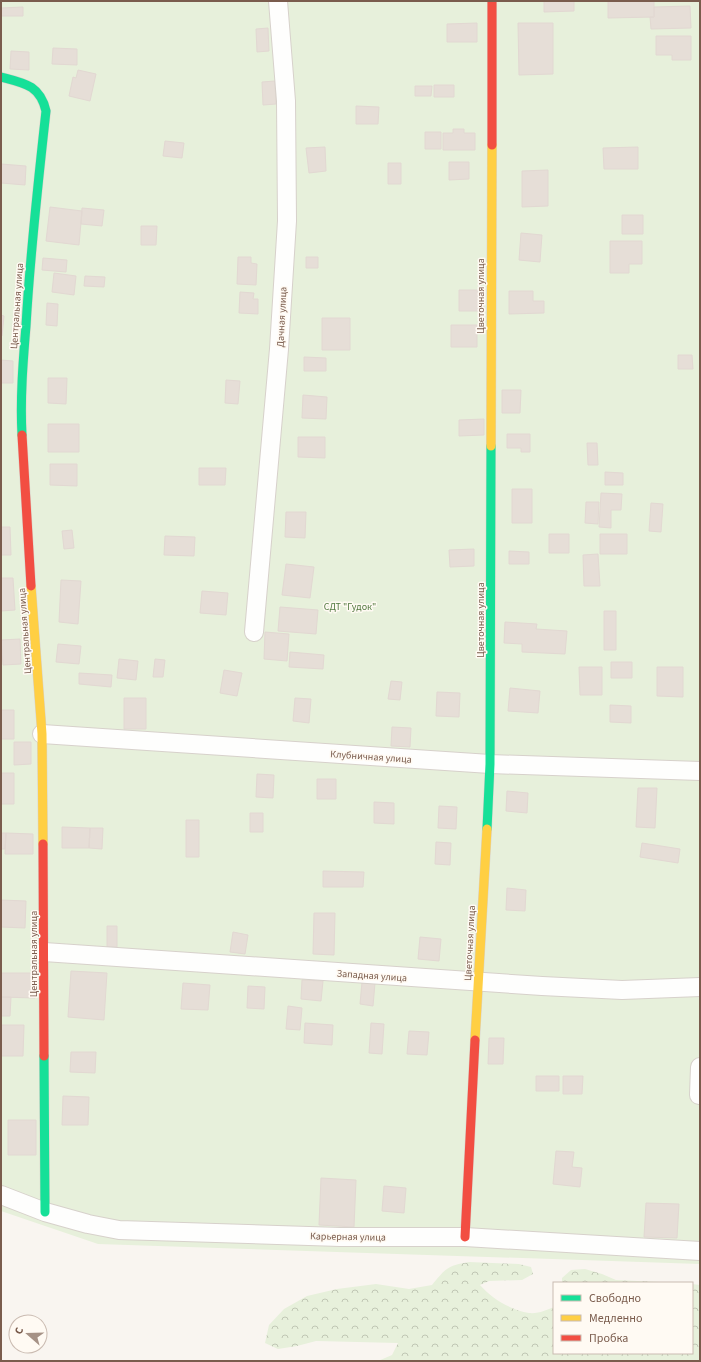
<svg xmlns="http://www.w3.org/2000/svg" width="701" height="1362" font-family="'Source Sans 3',sans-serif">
<defs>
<pattern id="forest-crowns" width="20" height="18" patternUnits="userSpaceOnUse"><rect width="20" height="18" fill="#e7f0db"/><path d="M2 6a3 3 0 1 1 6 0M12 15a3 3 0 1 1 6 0" fill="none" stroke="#c0c6b4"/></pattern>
</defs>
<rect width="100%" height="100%" fill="#f9f5f0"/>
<path fill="url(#forest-crowns)" d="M469,1262L519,1264L531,1267L533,1274L522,1280L489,1281L480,1285C492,1299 511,1310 529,1313C538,1314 547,1310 554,1307V1353H692V1284L700,1285V1361H378L392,1355L398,1343L316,1341L297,1346L278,1349L265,1343L269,1325L284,1309L307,1296L337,1289L376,1284L409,1289L432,1285C446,1268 447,1266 469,1262Z
M585,1269L602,1274L616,1280L682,1283H562V1278L571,1270Z"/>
<path fill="#e7f0db" d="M1,1H700V1264L98,1244L1,1211Z"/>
<path fill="#e6ded7" stroke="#e2d8d2" d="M544,1H574V11L544,12Z
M608,1H654V17L608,18Z
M690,6L691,28L651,29L650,17H654V7Z
M23,7V16H1V8Z
M477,23V42H447V24Z
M518,23H553V74L519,75Z
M268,28L269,51L257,52L256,29Z
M656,36H691V60H672V55H656Z
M53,48L77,49V65L52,64Z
M11,51L29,52V70L10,69Z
M78,70L96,74L90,101L69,96L73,77L76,78Z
M275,81L276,104L263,105L262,82Z
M434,85H454V97H434Z
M415,86H432L431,96H415Z
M356,106L379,107L378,124H356Z
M453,129H464V133H475V150H443V133H453Z
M425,132H441V149H425Z
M165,141L184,143L182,158L163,156Z
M325,147L326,171L309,173L306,148Z
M638,147V169H604L603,148Z
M449,162H469V179L449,180Z
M388,163H401V184H388Z
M1,164L26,166L25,185L1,183Z
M548,170V206L522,207V171Z
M50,207L82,211L79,245L46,241Z
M82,208L104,210L102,226L81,224Z
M622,215H643V234H622Z
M141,226H157L156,245H141Z
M521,233L542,235L540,262L519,260Z
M610,241H642V264H629V273H610Z
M238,257H251V263L257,264L256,285L237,284Z
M306,257H318V268H306Z
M43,258L67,260L66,272L42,270Z
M54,273L76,276L74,295L52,292Z
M85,276L105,277L104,287L84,286Z
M459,290H483L484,311H459Z
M509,291H533V301H544V313L509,314Z
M240,292L254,293L253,299H258V314L239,313Z
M47,303L58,304L57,326L46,325Z
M1,315L4,316L2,336H1Z
M322,318H350V350H322Z
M451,325H477V347H451Z
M678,355H692L693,369H678Z
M304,357L326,358V371H304Z
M1,360L13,361V383H1Z
M48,378H67L66,404L48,403Z
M226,380L240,381L238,404L225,403Z
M502,390H521L520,413H502Z
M303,395L327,397L326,419L302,418Z
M484,419V435L459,436V420Z
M48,424H79V452H48Z
M507,434H530V452H521V448H507Z
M298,437H325V458L298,457Z
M587,443H597L598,465H588Z
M50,464H77V486L50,485Z
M199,468H226L225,485H199Z
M605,472L623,473V485H605Z
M512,489H532V523H512Z
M601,493L622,494L621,510H611V528L599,527Z
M586,502H599L598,524L585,523Z
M651,503L663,504L661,532L649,531Z
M286,512H306L305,538L285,537Z
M1,527H10L11,555H1Z
M72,530L74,548L64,549L62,531Z
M549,534H569V553H549Z
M600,534H627V554H600Z
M165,536L195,537L194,556L164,555Z
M474,549V566L450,567L449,550Z
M509,551L529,552V564H509Z
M598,554L600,586H584L583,555Z
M286,564L314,567L310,598L282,595Z
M1,578H13L15,610L1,611Z
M61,580L81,581L78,624L59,622Z
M202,591L228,593L226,615L200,613Z
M280,607L318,610L316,634L278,631Z
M604,611H616V650H604Z
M505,622L537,624L536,629L567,631L565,654L522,652V644L504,643Z
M265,632L289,634L287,661L264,659Z
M20,639L21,664L3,665L1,640Z
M58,644L81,646L79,664L56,662Z
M290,652L324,655L323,669L289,667Z
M119,659L138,661L136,680L117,678Z
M155,659L165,660L163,677H153Z
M611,662H632V678H611Z
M579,667H602V695H580Z
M657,667H683V697L657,696Z
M224,670L242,673L237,696L220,693Z
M79,673L112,675L111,687L79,684Z
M391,681L402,682L400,700L388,699Z
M510,688L540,691L538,713L508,711Z
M437,692L460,693L459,717L436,716Z
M124,698H146V729H124Z
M295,698L311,699L309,723L293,721Z
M610,705L631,706V723L610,722Z
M1,710H14V739H1Z
M392,727L411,728L410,747L391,746Z
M14,742H31V764L14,765Z
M1,773H14V804H1Z
M257,774L274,775L273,798L256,797Z
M317,779H336V799H317Z
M638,788H657L655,828L636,827Z
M507,791L528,793L527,813L506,811Z
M374,802L394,803V824L374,823Z
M439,806L457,807L456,829L438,828Z
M250,813H263V832H250Z
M186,820H199V857H186Z
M62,827L90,828L89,848H62Z
M90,828H103L102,849L89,848Z
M1,833H6L5,849H1Z
M6,833L33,834V854H5Z
M436,842L451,843L450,865L435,864Z
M642,843L680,849L678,863L640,857Z
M323,871L364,872L363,887H323Z
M507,888L526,890L525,911L506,910Z
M1,900L26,901L25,928L1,927Z
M314,913H335L334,955L313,954Z
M107,926H117V947H107Z
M233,932L248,935L245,954L230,952Z
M420,937L441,939L439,961L418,959Z
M71,971L107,973L104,1020L68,1017Z
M1,973H35V998L1,997Z
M302,980L323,981L321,1001L301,999Z
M362,982L375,983L373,1006L360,1004Z
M183,983L210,985L208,1010L181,1009Z
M248,986L265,987L264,1009L247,1008Z
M1,997H11L10,1016H1Z
M288,1006L302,1008L300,1030L286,1029Z
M305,1023L333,1025L332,1045L304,1043Z
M371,1023L384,1024L382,1054L369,1053Z
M1,1025H24L23,1056H1Z
M409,1031L429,1032L427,1055L407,1054Z
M489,1038H504L503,1064H488Z
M71,1052H96L95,1073L70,1072Z
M536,1076H559V1091H536Z
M563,1076H583L582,1094H563Z
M63,1096L89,1097L88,1125H62Z
M8,1120H36V1155H8Z
M556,1151L574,1152L572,1167L582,1168L580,1187L553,1184Z
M321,1178L356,1180L354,1227L319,1225Z
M384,1186L406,1188L404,1213L382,1211Z
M646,1203L679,1204L677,1238L644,1237Z"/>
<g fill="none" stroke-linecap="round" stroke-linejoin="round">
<g stroke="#d7d1cb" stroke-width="20">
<path id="street" d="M254,632L279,349L287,221L286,101L278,1
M42,734L490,764L700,771
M44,952L542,986L622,990L700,987
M699,1095L700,1067
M1,1195L45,1212L88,1224L119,1230L340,1237H465L700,1251"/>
</g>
<g stroke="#d9d2cb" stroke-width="10">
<path id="fast" d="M1,77C24,83 40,85 46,111C38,183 30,254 26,326C23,362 20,399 22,435
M487,829L490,764L491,446
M44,1056L45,1212"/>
</g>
<g stroke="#d9d2cb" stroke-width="10">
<path id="slow" d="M491,446L492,145
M31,586L42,734L43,844
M475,1040L487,829"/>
</g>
<g stroke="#d9d2cb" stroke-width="10">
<path id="jam" d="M492,145V1
M22,435L31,586
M43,844L44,1056
M465,1237L475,1040"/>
</g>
<use href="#street" stroke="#fefefd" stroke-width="18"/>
<use href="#fast" stroke="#16e098" stroke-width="9"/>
<use href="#slow" stroke="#ffcf43" stroke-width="9"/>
<use href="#jam" stroke="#f24e42" stroke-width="9"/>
</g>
<g text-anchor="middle" stroke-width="3" stroke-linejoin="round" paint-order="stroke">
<g font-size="10" fill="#7a5c4d" stroke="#fffaf3">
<text transform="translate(480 296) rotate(-90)" y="4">Цветочная улица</text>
<text transform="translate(16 306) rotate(-86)" y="4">Центральная улица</text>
<text transform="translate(281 317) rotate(-87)" y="4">Дачная улица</text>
<text transform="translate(480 620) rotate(-90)" y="4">Цветочная улица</text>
<text transform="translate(24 631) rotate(-94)" y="4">Центральная улица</text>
<text transform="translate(371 756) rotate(4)" y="4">Клубничная улица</text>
<text transform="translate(469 943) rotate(-87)" y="4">Цветочная улица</text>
<text transform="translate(33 954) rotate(-90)" y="4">Центральная улица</text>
<text transform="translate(372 975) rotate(4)" y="4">Западная улица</text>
<text transform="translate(348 1236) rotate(1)" y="4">Карьерная улица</text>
</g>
<g font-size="10" fill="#537a41" stroke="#fffaf3">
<text x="350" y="610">СДТ "Гудок"</text>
</g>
</g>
<rect width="701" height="1362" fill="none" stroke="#7a5c4d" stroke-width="4"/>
<rect x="553" y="1282" width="140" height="72" fill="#fffaf3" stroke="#cabbb1"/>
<rect x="561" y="1295" width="20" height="6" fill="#16e098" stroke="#cabbb1"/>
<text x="589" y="1302" font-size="12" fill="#7a5c4d">Свободно</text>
<rect x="561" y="1315" width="20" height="6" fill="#ffcf43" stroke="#cabbb1"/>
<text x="589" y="1322" font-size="12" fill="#7a5c4d">Медленно</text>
<rect x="561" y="1335" width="20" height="6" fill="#f24e42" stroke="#cabbb1"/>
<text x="589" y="1342" font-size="12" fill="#7a5c4d">Пробка</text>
<g transform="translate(28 1334) rotate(290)"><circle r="19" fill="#fffaf3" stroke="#cabbb1"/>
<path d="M0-3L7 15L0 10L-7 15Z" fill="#a69286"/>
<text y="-6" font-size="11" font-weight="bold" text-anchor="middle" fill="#7a5c4d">С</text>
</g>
</svg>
